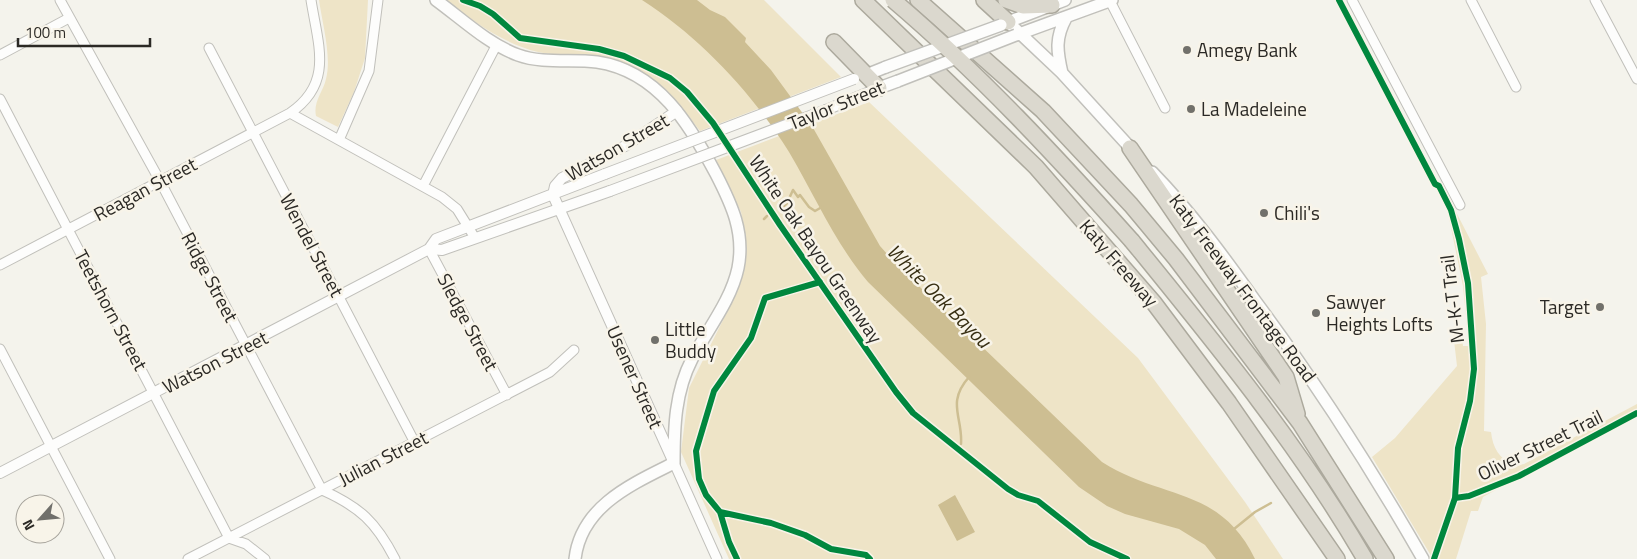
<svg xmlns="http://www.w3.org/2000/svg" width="1637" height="559" font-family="'Titillium Web',sans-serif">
<rect width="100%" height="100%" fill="#f4f3ec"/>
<path fill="#eee4c7" d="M319,0H368L365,58L354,92L338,127L316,116C313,102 323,92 326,79C332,57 322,22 319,0Z
M446,0H764L841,77L700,131C674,96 644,64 598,58C579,55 557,56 538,52C502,43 474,22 446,0Z
M869,102L1138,358L1245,502L1283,559H729L681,452L689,388L737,292L746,259V238L741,212L716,160Z
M1455,210L1488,274L1481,277L1486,324L1484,431L1491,432C1493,449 1499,457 1513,466L1524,464L1637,404V412L1483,497L1478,511H1471L1456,559H1433L1372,457L1395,438L1457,366L1453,332L1461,331L1463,346H1469L1463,286L1448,213Z"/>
<path fill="#cdbe92" d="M642,0H697L710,10L725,17L746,38L745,42L771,70L812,126L880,246L897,265L1102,462C1161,500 1220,486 1255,559H1216L1205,545L1179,529L1125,514L1107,506L1079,487L868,282C835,243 815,196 789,152C752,93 701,38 642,0Z
M955,495L975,532L957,541L938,505Z"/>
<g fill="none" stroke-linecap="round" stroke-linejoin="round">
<path stroke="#cdbe92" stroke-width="2.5" d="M781,209L787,203L793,190L798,197L800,195L809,207L815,211L822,207
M764,219L767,216
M961,444C963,417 946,403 969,377
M1234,529L1255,512L1271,503"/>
<g stroke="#c1c0bb" stroke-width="11">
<path id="minor" d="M60,0L160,181L322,490C360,507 376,522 395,559
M1352,0L1460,205
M1471,0L1516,87
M1595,0L1637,79
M1110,1L1165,108
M209,48L414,441
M0,55L69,18
M0,99L229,538L246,544L265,559
M290,113L442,197L457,209L475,238
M339,140L369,71L378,0
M423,186L497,44
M429,249L507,395
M0,265L290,113C334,83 318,45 311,0
M0,349L110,559
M674,463L717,559
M188,559L550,372L574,350"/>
</g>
<g stroke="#c1c0bb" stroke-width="12">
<path id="tertiary" d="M826,110L879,88
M553,195L674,463
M553,195L555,186L562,178L625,146L677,111
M429,249L442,250L610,191
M0,473L429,249L436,239L605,174"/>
</g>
<g stroke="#c1c0bb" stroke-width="14">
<path id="secondary" d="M436,0C462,19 488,44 518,55C543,64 571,59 597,62C658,71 690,125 716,174C732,205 745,233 738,268C731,301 707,330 692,359C675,392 674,427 674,463C632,484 581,506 575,559
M1008,22L1062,73L1135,153
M1003,24L1065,0
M1016,35L1112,0
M1062,73C1057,51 1055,38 1066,18
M866,75L886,67
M879,88L898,81
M1152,172C1191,212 1224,257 1256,302C1317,384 1372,470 1423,559"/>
</g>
<g stroke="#aca99d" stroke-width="18">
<path id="motorway" d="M863,0L1036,167L1154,303L1229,403L1337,559
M918,0L1043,111L1131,205L1176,259L1300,423L1386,559
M984,0L1008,22
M1006,0L1023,6L1052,5
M834,42L879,88
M1130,148L1286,377L1297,414
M1132,241C1215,343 1299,445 1365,559"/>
</g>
<use href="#minor" stroke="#fdfdfc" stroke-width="9"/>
<use href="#tertiary" stroke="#fdfdfc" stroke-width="10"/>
<use href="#secondary" stroke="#fdfdfc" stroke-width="11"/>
<use href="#motorway" stroke="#dbd8ce" stroke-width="15"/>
<g stroke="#c1c0bb" stroke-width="12" stroke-linecap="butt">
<path id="tertiary-bridge" d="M605,174L854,79
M610,191L826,110"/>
</g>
<g stroke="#c1c0bb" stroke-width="14" stroke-linecap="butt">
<path id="secondary-bridge" d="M886,67L1001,25
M898,81L1016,35"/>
</g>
<g stroke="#aca99d" stroke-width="18" stroke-linecap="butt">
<path id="motorway-bridge" d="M893,0C979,73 1057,157 1132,241"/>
</g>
<use href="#tertiary-bridge" stroke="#fdfdfc" stroke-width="10"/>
<use href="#secondary-bridge" stroke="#fdfdfc" stroke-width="11"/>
<use href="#motorway-bridge" stroke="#dbd8ce" stroke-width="15"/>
<g stroke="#f8f4e9" stroke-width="9">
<path id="cycleway" d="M463,0L480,6L493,14L520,38L599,49L624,56L670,78L687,92L713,123L780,225L896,392L913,413L1008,489L1018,495L1038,501L1090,542L1127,559
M1339,0L1435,184L1439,186L1451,210L1459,239L1468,283L1474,369L1470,401L1458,448L1455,498L1434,559
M1455,498L1469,496L1519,476L1637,413
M720,512L771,523L805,535L831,549L866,555L870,559
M737,559L729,542L720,512L706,495L699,479L696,451L714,391L751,338L765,298L820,282"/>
</g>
<use href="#cycleway" stroke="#00873e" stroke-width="6"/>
</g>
<g fill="#71706b" stroke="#f8f4e9" stroke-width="2">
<circle cx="1187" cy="50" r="5"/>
<circle cx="1191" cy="109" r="5"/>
<circle cx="1264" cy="213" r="5"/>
<circle cx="1600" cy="307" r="5"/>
<circle cx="1316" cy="313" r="5"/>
<circle cx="655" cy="340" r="5"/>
</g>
<g text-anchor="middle" stroke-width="5" stroke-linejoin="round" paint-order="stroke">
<g font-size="19" fill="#2b2925" stroke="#f8f4e9" text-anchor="start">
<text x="1197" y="57">Amegy Bank</text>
<text x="1201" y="116">La Madeleine</text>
<text x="1274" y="220">Chili's</text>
<text x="1326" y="309">Sawyer<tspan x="1326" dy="22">Heights Lofts</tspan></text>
<text x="1590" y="314" text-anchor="end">Target</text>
<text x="665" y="336">Little<tspan x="665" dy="22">Buddy</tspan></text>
</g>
<g font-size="19" fill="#2b2925" stroke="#f8f4e9">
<text transform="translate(836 105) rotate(-22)" y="7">Taylor Street</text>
<text transform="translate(617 147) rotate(-30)" y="7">Watson Street</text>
<text transform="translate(145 189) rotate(-28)" y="7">Reagan Street</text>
<text transform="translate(312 245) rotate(62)" y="7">Wendel Street</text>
<text transform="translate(816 249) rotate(56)" y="7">White Oak Bayou Greenway</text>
<text transform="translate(1119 263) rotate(49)" y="7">Katy Freeway</text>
<text transform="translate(210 277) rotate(62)" y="7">Ridge Street</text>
<text transform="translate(1243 288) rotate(53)" y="7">Katy Freeway Frontage Road</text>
<text transform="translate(1452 299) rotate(-97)" y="7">M-K-T Trail</text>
<text transform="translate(111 310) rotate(62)" y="7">Teetshorn Street</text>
<text transform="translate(468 322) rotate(62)" y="7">Sledge Street</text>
<text transform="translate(215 362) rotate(-27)" y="7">Watson Street</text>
<text transform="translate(635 377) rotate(66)" y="7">Usener Street</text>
<text transform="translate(1540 445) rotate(-26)" y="7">Oliver Street Trail</text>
<text transform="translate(383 458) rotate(-27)" y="7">Julian Street</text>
</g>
<g font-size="20" font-style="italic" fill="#372e12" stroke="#f8f4e9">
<text transform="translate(939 296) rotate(45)" y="7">White Oak Bayou</text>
</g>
</g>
<g transform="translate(40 519) rotate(243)"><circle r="24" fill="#f8f4e9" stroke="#a6a39b"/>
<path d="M0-4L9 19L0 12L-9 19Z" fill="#71706b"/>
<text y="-8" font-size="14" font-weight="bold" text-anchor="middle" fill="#2b2925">N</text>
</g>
<path d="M18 38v8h132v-8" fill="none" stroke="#2b2925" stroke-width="2.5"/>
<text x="25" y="38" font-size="15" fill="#2b2925" stroke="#f8f4e9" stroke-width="4" paint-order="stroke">100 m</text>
</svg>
